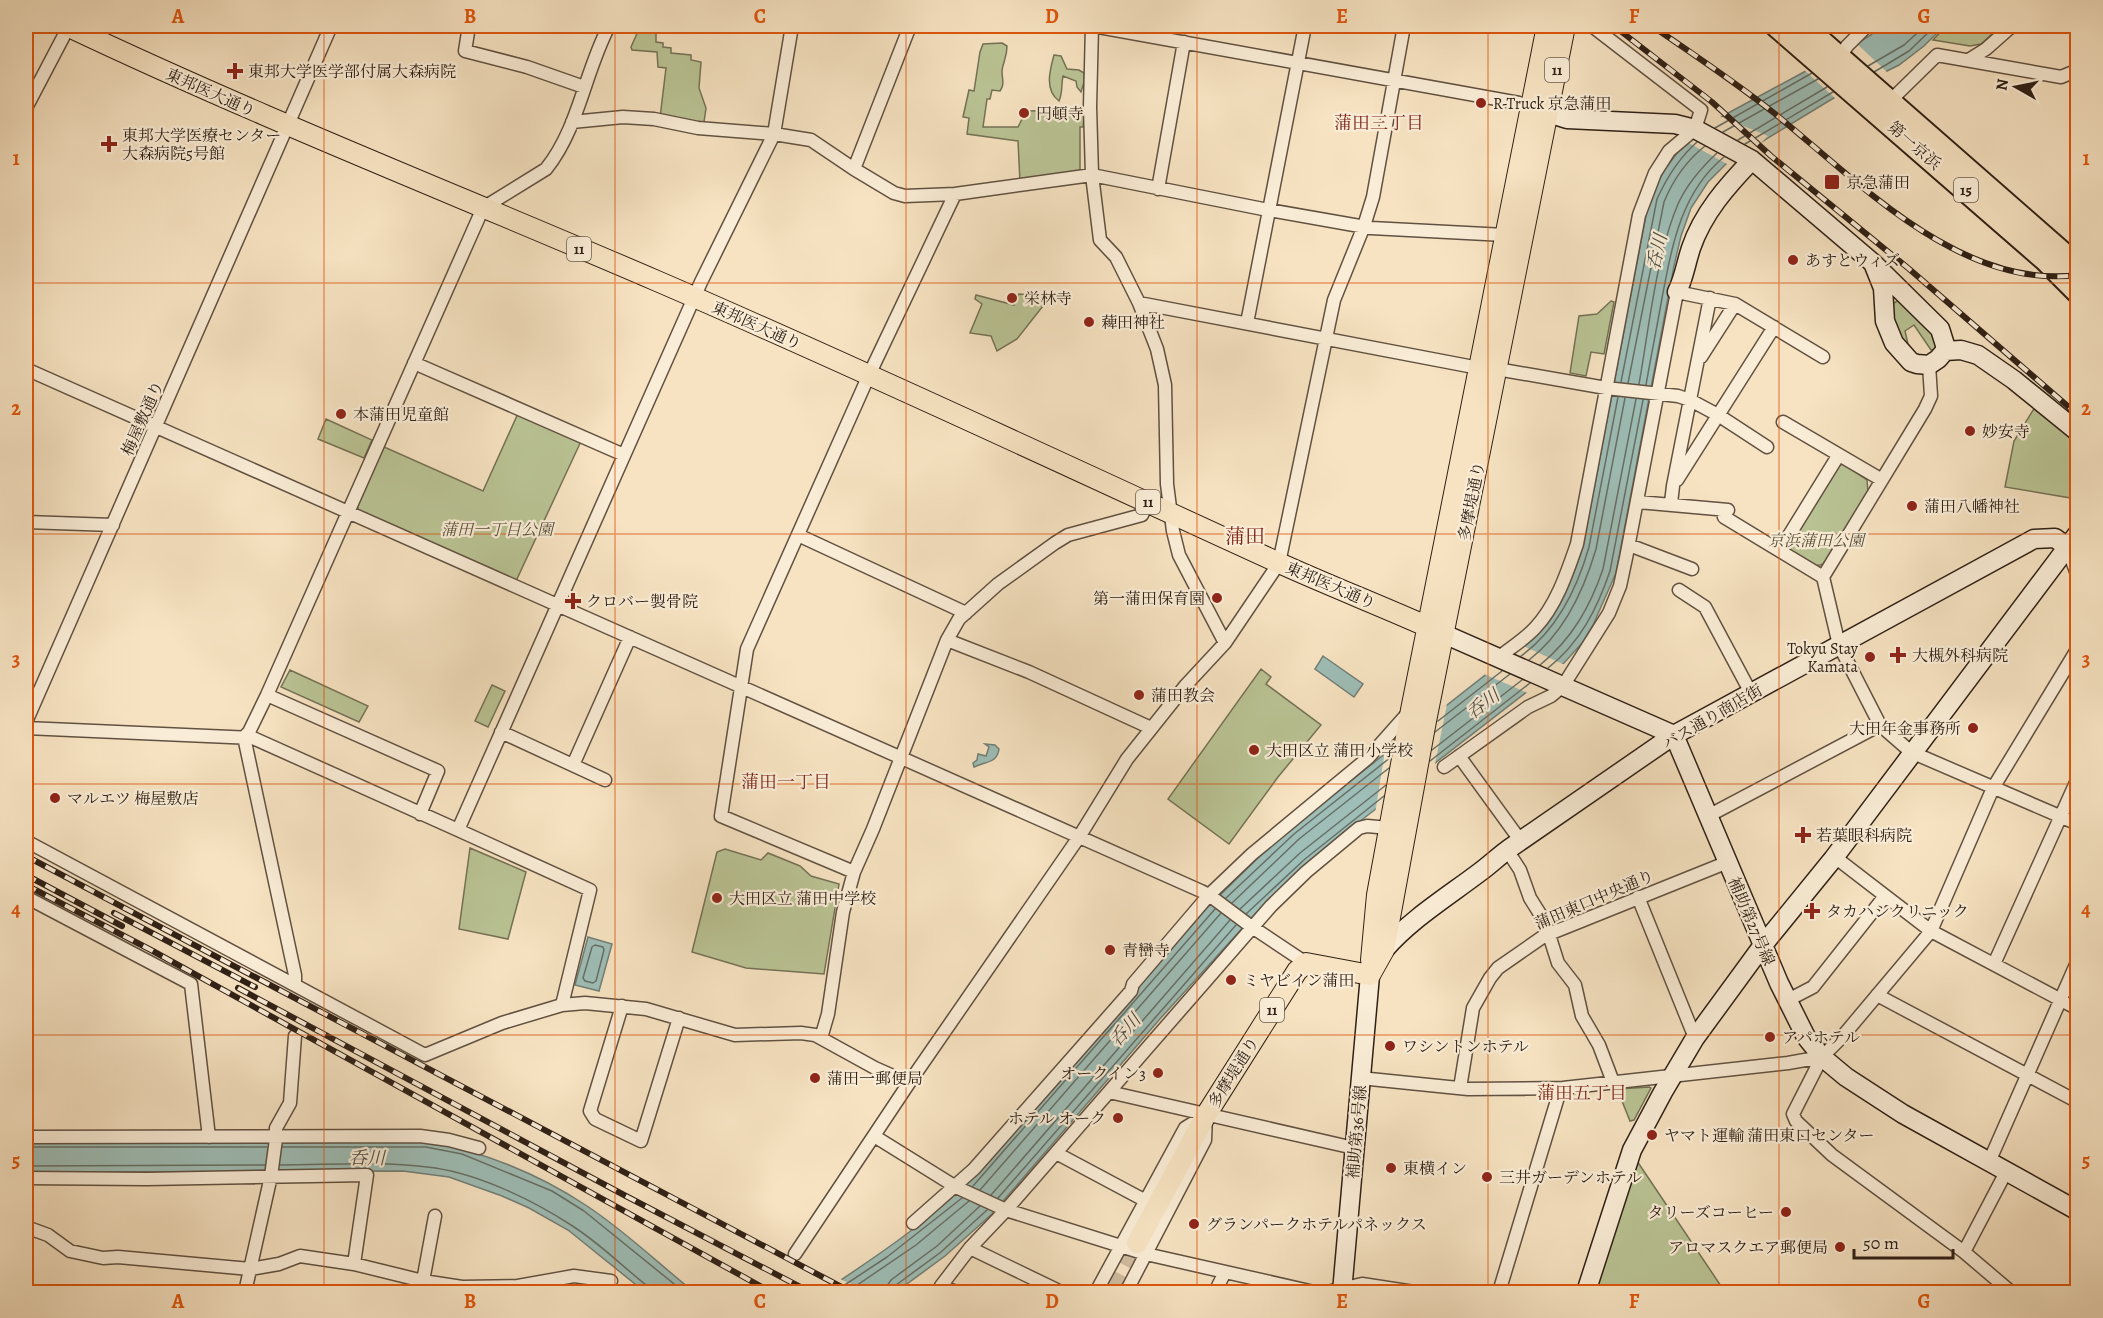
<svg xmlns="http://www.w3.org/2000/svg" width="2103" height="1318" font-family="Alegreya,'Noto Serif JP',serif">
<rect width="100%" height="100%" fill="#f7e3c2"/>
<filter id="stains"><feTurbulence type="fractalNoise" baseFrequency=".00333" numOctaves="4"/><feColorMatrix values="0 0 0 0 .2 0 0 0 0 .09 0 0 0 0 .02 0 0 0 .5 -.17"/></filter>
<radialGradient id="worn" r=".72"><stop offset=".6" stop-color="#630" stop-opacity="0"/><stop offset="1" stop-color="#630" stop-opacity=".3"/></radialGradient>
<path fill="#bac495" stroke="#747256" stroke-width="1.5" d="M656,26V42L663,43V47L671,48V53L691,55V60L701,62L699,88L706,108L704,122L699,126L660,118L666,68L658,67L657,52L632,50L631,47L639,29Z
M1946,26H2001L1981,44L1970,46L1933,40Z
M1002,43L1007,46C1007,58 1003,61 1002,71C1002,79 1005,84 1000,91L992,90L990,99H987L983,127H1018L1026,111L1085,110L1083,127H1080V171L1020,182L1018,141L967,134L969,118L963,117L969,90L974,91L980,52L983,44Z
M1054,55L1061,56L1067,69L1079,70L1084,73V82L1081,92L1077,87L1076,81L1063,76C1061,85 1063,92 1059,101C1044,90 1050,70 1054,55Z
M1019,294L1050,297L1017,339L997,351L991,336L970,333L982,304L975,299L976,295L1014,305Z
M1901,299L1936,337L1937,346L1935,350H1931L1914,325L1905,331L1908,344L1919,358C1904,346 1888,324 1892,304Z
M1611,301L1614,302L1604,354L1591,352L1586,376L1570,373L1579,316L1597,314Z
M2035,407L2075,441L2078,447L2077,499L2005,487L2014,441Z
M520,409L583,437L516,581L359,511L357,505L382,446L483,491Z
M326,419L372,440L364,458L318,439Z
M1843,464L1867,480L1868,493L1825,564L1814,566L1788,550L1787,547L1837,466Z
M1261,669L1271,677L1266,684L1321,725L1278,777L1229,844L1168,799Z
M290,670L368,706L359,722L281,687Z
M492,685L505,691L488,727L475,721Z
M470,848L526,872L508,939L459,929Z
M725,849L761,860L768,853L800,866L811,876L839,884L824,974L746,968L692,952L717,852Z
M1649,1087L1651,1088L1634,1120L1630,1121L1618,1091L1619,1089Z
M1637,1161L1725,1292H1594Z"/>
<path fill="#9ebeb7" stroke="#727f77" stroke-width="1.5" d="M1879,26H1944L1924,46L1899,65L1837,96L1727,163L1708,182L1691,208L1681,236L1674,266L1616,573L1593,625L1583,642L1564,663L1341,836L1266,902L1159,1020L992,1214L945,1256L896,1292H823C877,1256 931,1220 977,1174L1207,908L1263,853L1307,815L1535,636C1558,609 1573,580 1583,546L1647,210L1658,182L1665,169L1678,152L1691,140L1721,117L1861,41L1871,35Z
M1323,656L1363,684L1354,697L1315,669Z
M985,744L995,745L999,749C997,764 985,761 974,767L973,763L977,760L978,754L986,756L989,747Z
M588,937L612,944L599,991L575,985Z
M427,1141C483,1152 539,1174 587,1206C625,1231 659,1264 694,1292H645L568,1230L529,1208L502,1196L449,1177L403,1171L26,1172V1142Z"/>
<path fill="#f7e3c2" d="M1855,42L1888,73L1836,99L1803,69Z
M1717,115L1768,136L1754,150L1729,165L1685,141Z
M1521,645L1565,665L1530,694L1484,674Z
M1447,704L1434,769L1375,814L1385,751Z
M839,1278L842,1280L870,1292H820Z"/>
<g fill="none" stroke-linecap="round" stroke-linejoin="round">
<path stroke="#666f66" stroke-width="1.5" d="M1868,66L1904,45L1925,26
M1874,72L1909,51L1935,26
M1715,128L1812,73
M1723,132L1818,79
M1738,140L1827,87
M1745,144L1833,92
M1621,382L1657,199C1667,177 1679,158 1697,142
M1628,383L1664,202C1673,180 1686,161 1705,146
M1639,384C1649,328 1656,256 1678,204C1687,184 1702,167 1717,153
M1646,385C1651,356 1657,327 1662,298C1672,246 1681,192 1724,157
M1521,656C1557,630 1577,589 1589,547L1618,397
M1529,660C1564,633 1584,590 1596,549L1625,398
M1540,665C1572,639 1590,607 1603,569L1636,399
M1548,668C1580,643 1597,609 1610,571L1643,400
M1438,721L1502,671
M1435,732L1510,674
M1432,750L1522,680
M1430,761L1530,683
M1226,898L1294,834L1391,757
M1232,903L1299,839L1389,768
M1240,909L1300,853L1386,785
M1246,914L1305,859L1384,796
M595,945L603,947L604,950L596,981L593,983L585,981L583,978L592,947Z
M26,1147H267
M282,1147H426L462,1154L552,1191L584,1211L684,1292
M280,1165C328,1165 379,1161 427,1167C475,1172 531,1199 571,1225C598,1242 621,1265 646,1285L648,1292
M26,1166L265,1165
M973,1186L1215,909
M980,1190L1221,913
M991,1195L1230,920
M998,1198L1236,925
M834,1292L887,1257L962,1198
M847,1292L916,1245L969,1201
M886,1292L887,1286L891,1280L937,1246L980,1206
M894,1292L896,1285L941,1252L987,1210"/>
<path stroke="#cfbca0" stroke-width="20" stroke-dasharray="20 10" stroke-linecap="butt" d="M1111,1292L1137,1243"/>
<g stroke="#615141" stroke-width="15">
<path id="street" d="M469,26L465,51L527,67L584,87
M1092,26L1090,107L1092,175L1100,240L1116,257L1139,303L1157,349L1165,385L1167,484L1173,531L1179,555L1225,643
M1093,26L1519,103L1531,107
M1840,57L1847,46L1867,26
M1970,59L1986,49L2012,26
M1887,104L1937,55L2061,77L2078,70
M26,108L69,26
M572,122L623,117L654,119L698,128L774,134L811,140L854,169L894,193L905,196L955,194L1092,175L1263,209L1371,228L1505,235
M854,169L910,26
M1158,189L1184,42
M1139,303L1479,368L1497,369L1606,388L1678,396L1690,400L1718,415L1767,447
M1247,323L1305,26
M1701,357L1735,304
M414,363L624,455
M26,369L1201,891L1209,895L1249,925L1306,963
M1783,422L1882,480
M1677,480L1774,327
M1638,502L1728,510
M1671,503L1673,486L1710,298
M1724,517L1823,577L1839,645L1880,725L1911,752L2078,824
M26,522L113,525
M798,535L966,613
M1629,545L1692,569
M2067,547L2078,577
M1780,550L1838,456
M1823,577L1925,409L1931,396L1929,365
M1679,590L1705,607L1751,693
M947,640L1029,672L1151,728
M1498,658C1510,648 1524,640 1535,628C1556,606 1567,573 1577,544L1639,215L1655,173L1669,151L1695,129L1701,110L1592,26
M267,695L438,771L420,814
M26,722L331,26
M26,728L253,738L458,830
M501,732L605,780
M244,737L249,732L267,695L483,208L546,169C579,128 585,71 609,26
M244,737L295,975V984
M1459,756L1520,840
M573,765L630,637
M1444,767L1528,707L1551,696L1563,686L1609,613L1620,586L1626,558L1677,292L1735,304L1823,357
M1708,816L1880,725
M26,841L425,1055L502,1023L562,1005L585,1003L646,1009L735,1035L801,1033L815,1035L875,1068L909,1083
M1507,850L1520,870L1530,898L1545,922L1558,963L1575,985L1582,1016L1599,1045L1613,1082
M1833,859L1840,861L1931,931L2078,1009
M854,872L721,816L747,649L869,375L955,194
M26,897L191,984L209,1137
M1638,897L1695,1038
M1994,964L2078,778
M1877,995L2078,1102
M1788,1000L1813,987L1885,896
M562,1005L590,890L458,830L701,282L774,134L792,26
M622,1006L590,1111L595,1119L641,1141L679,1018
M821,1038L828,1014L843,912L854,872L873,829L947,640L959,619L998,584L1055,543L1068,535L1142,515L1148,501
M1360,1078L1468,1089L1563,1088L1788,1063L1822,1057
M1460,1088L1473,1008L1490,978L1498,968L1544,936L1728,862
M1109,1092L1354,1148
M874,1136L956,1187L1006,1210L1146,1254L1314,1292
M26,1137L420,1136L449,1140L479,1148
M1056,1153L1146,1201
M1989,1162L2078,960
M26,1178L147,1179L367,1175L354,1264
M913,1223L974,1169L1131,991L1133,984L1209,895L1252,854L1368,758L1408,713
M26,1227L48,1235L70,1251L103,1258L118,1257L250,1269L279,1264L300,1256L354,1264L423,1281L462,1287L518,1286
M970,1248L1061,1292
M1964,1252L2006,1172
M795,1254L909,1083L1079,837L1127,759L1186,685L1225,643L1279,563L1334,300L1364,226L1373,197L1404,26
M423,1281L435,1216
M245,1292L271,1176L276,1139V1128L290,1103L295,1036
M517,1292L518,1286L574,1276L611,1281
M956,1292L941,1286L970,1248L1006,1210L1271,906L1306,872L1359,828L1367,826L1389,828
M1096,1292L1185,1128L1206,1115L1205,1140L1126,1292
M1215,1292L1224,1274
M1327,1292L1362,1284L1414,1292
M1499,1292L1558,1097L1563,1088
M2011,1292L1964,1252L1832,1155L1796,1121L1793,1114L1822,1057L1842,1037L1931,931L1993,788L2078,648"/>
</g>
<g stroke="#2f2016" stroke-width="21">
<path id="secondary" d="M1535,109L1567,119L1675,124L1695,129L1752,160L1873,263L1940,329L1945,345V351L1938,359L1929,365L1917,364L1911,362L1894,343L1885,321L1883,288L1873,263
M1677,292C1684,278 1686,263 1691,248C1703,213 1727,186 1752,160
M1945,351L1961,350L1978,355L2014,380L2078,432
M1444,634L1674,735L1779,983L1806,1037L1822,1057L1846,1077L1903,1114L2078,1211
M1384,950C1411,919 1447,897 1480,872C1491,864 1501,854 1513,846L1674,735L2034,539L2055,538L2067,547
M1342,1292L1370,975
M1586,1292L1632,1150L1663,1092L1695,1038L1763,945L1833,859L2078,533"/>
</g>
<g stroke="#2f2016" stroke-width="22">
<path id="primary" d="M67,26C261,118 460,196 657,281C866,371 1071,468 1277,562C1332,587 1389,609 1444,634
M1371,960L1377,895L1411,710L1547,26
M1370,975L1384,950L1426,721L1565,26
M1137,1243L1206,1115L1297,971L1306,963L1370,975"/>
</g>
<g stroke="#2f2016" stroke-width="26">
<path id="highway" d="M1777,26L2046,260L2078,292
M1803,26L2078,267"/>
</g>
<use href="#street" stroke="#faedd7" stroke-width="12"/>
<use href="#secondary" stroke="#faedd7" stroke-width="18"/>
<use href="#primary" stroke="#f7e3c2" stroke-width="20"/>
<use href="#highway" stroke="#f7e3c2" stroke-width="22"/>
<g stroke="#2f2016" stroke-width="6">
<path id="rail" d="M1614,26L1712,102L1771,156L1908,268L2078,415
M1652,26C1693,54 1735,82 1774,113C1858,181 1960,290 2078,275
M26,856L851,1292
M26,875L122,926
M26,885L151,950L771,1292
M114,913L255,987
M238,988L624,1195L810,1292"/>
</g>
<use href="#rail" stroke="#faedd7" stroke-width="4" stroke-dasharray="11" stroke-linecap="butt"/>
</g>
<path fill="none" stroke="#df560c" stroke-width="1.5" stroke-opacity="0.55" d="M324,26V1292M615,26V1292M906,26V1292M1197,26V1292M1488,26V1292M1779,26V1292M26,283H2078M26,534H2078M26,784H2078M26,1035H2078"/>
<g fill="#8f2418" stroke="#faedd7" stroke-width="2">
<path d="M232 62h6v6h6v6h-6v6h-6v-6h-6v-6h6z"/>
<circle cx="1481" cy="103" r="6"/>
<circle cx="1024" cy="113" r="6"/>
<path d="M106 135h6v6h6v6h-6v6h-6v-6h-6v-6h6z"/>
<rect x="1824" y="174" width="16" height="16" rx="3"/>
<circle cx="1793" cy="260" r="6"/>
<circle cx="1012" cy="298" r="6"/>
<circle cx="1089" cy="322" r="6"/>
<circle cx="341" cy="414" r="6"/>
<circle cx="1970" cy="431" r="6"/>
<circle cx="1912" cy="506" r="6"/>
<circle cx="1217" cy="598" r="6"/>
<path d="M570 592h6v6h6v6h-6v6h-6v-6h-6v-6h6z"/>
<path d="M1895 646h6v6h6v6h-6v6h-6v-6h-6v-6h6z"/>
<circle cx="1870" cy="657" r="6"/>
<circle cx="1139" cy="695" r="6"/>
<circle cx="1973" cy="728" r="6"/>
<circle cx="1254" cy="750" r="6"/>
<circle cx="55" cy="798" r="6"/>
<path d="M1800 826h6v6h6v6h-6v6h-6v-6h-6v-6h6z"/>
<circle cx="717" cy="898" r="6"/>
<path d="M1809 902h6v6h6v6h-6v6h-6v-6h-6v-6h6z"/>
<circle cx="1110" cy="950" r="6"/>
<circle cx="1231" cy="980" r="6"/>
<circle cx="1770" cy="1037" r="6"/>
<circle cx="1390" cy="1046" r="6"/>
<circle cx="1158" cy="1073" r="6"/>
<circle cx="815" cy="1078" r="6"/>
<circle cx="1118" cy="1118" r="6"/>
<circle cx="1652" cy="1135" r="6"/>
<circle cx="1391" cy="1168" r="6"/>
<circle cx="1487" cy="1177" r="6"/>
<circle cx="1786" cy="1212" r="6"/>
<circle cx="1194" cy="1224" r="6"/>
<circle cx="1840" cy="1247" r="6"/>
</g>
<g text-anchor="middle" stroke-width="4.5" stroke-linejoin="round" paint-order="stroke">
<g fill="#faedd7" stroke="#6c5e50" stroke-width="1.5">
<rect x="1545" y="58" width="24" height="24" rx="4.5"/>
<rect x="1954" y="178" width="24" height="24" rx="4.5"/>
<rect x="567" y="237" width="24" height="24" rx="4.5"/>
<rect x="1136" y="490" width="24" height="24" rx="4.5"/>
<rect x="1260" y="998" width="24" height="24" rx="4.5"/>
</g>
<g font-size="15" font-weight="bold" fill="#2f2016">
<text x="1557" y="75">11</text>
<text x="1966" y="195">15</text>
<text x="579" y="254">11</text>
<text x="1148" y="507">11</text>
<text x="1272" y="1015">11</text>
</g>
<g font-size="16" fill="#2f2016" stroke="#faedd7" text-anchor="start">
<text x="248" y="77">東邦大学医学部付属大森病院</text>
<text x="1493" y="109">R-Truck 京急蒲田</text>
<text x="1036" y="119">円頓寺</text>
<text x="122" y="141">東邦大学医療センター<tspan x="122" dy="18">大森病院5号館</tspan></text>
<text x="1846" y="188">京急蒲田</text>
<text x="1805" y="266">あすとウィズ</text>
<text x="1024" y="304">栄林寺</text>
<text x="1101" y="328">薭田神社</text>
<text x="353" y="420">本蒲田児童館</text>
<text x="1982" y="437">妙安寺</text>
<text x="1924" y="512">蒲田八幡神社</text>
<text x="1205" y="604" text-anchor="end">第一蒲田保育園</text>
<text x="586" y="607">クロバー製骨院</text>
<text x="1858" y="654" text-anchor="end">Tokyu Stay<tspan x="1858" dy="18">Kamata</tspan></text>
<text x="1912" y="661">大槻外科病院</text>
<text x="1151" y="701">蒲田教会</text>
<text x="1961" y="734" text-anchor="end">大田年金事務所</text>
<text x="1266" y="756">大田区立 蒲田小学校</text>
<text x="67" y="804">マルエツ 梅屋敷店</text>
<text x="1816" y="841">若葉眼科病院</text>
<text x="729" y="904">大田区立 蒲田中学校</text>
<text x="1826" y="917">タカハシクリニック</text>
<text x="1122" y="956">青巒寺</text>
<text x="1243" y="986">ミヤビイン蒲田</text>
<text x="1782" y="1043">アパホテル</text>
<text x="1402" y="1052">ワシントンホテル</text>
<text x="1146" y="1079" text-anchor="end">オークイン3</text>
<text x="827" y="1084">蒲田一郵便局</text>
<text x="1106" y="1124" text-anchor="end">ホテル オーク</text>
<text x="1664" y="1141">ヤマト運輸 蒲田東口センター</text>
<text x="1403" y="1174">東横イン</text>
<text x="1499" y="1183">三井ガーデンホテル</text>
<text x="1774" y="1218" text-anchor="end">タリーズコーヒー</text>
<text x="1206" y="1230">グランパークホテルパネックス</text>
<text x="1828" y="1253" text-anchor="end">アロマスクエア郵便局</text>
</g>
<g font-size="16" fill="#2f2016" stroke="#faedd7">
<text transform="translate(211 92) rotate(24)" y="6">東邦医大通り</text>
<text transform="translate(1915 145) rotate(41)" y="6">第一京浜</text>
<text transform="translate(757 325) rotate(24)" y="6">東邦医大通り</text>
<text transform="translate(142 418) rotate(-66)" y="6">梅屋敷通り</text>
<text transform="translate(1471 501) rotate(-79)" y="6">多摩堤通り</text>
<text transform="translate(1331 585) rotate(23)" y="6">東邦医大通り</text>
<text transform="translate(1712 716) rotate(-30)" y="6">バス通り商店街</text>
<text transform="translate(1594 899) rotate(-23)" y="6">蒲田東口中央通り</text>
<text transform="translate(1752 921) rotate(67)" y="6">補助第27号線</text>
<text transform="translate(1233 1072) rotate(-58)" y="6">多摩堤通り</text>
<text transform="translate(1356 1132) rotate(-85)" y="6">補助第36号線</text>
</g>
<g font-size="16" font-style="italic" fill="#59513c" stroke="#faedd7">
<text x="497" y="535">蒲田一丁目公園</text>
<text x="1816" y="546">京浜蒲田公園</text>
</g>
<g font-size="18" fill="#7a1f14" stroke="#faedd7">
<text x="1379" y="129">蒲田三丁目</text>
<text x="786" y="788">蒲田一丁目</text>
<text x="1582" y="1099">蒲田五丁目</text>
</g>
<g font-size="18" font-style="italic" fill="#504f46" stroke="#faedd7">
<text transform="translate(1657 252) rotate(-77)" y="6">呑川</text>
<text transform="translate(1483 704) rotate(-37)" y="6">呑川</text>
<text transform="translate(1125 1030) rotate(-48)" y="6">呑川</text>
<text x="367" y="1164">呑川</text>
</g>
<g font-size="20" fill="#7a1f14" stroke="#faedd7">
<text x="1245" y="543">蒲田</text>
</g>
</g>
<rect width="2103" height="1318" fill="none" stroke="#f7e3c2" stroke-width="66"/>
<g transform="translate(2016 87) rotate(279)" stroke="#faedd7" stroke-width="4.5" paint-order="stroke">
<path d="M0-4.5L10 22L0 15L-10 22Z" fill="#2f2016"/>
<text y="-9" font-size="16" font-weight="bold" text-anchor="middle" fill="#2f2016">N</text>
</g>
<path d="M1854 1249v9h99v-9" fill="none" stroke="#2f2016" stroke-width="3"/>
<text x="1863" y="1249" font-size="18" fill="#2f2016" stroke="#faedd7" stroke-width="4.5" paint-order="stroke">50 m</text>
<rect x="33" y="33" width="2037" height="1252" fill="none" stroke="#df560c" stroke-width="2"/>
<g font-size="20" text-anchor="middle" font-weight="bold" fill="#df560c">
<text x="178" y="23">A</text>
<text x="470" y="23">B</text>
<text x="760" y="23">C</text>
<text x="1052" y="23">D</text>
<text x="1342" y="23">E</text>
<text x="1634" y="23">F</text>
<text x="1924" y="23">G</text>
<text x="16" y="165">1</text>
<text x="2086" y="165">1</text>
<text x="16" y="415">2</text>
<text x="2086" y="415">2</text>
<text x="16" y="666">3</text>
<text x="2086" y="666">3</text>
<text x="16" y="916">4</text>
<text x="2086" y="916">4</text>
<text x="16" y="1167">5</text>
<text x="2086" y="1167">5</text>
<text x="178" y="1308">A</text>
<text x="470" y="1308">B</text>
<text x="760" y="1308">C</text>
<text x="1052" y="1308">D</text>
<text x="1342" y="1308">E</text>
<text x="1634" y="1308">F</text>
<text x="1924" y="1308">G</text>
</g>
<rect width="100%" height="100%" filter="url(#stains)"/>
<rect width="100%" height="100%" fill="url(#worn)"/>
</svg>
